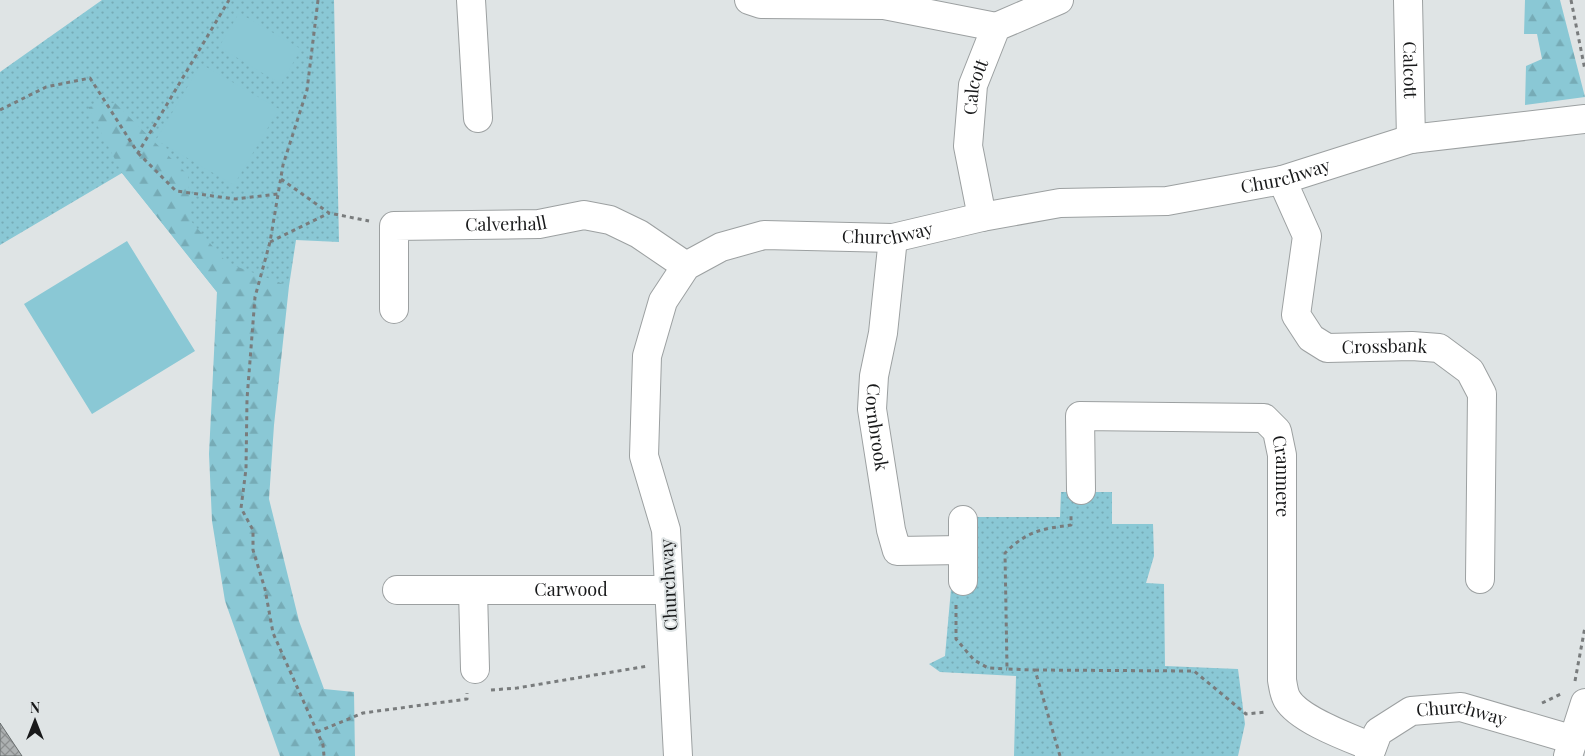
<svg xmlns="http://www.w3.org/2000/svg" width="1585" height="756" font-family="'Playfair Display',serif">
<defs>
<pattern id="grass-dots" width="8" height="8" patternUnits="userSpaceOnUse" patternTransform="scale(1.25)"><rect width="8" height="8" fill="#8ac8d5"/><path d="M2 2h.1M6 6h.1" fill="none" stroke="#76abb6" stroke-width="1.8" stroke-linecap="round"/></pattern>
<pattern id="forest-firs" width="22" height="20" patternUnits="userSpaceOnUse" patternTransform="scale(1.25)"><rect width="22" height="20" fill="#8ac8d5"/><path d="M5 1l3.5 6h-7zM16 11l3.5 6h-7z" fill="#76abb6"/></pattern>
<pattern id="building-cross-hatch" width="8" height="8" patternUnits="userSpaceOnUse" patternTransform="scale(1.25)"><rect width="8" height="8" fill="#adb1b2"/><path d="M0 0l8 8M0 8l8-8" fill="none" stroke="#8c8f90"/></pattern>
</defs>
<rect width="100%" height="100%" fill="#dfe4e5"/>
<path fill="url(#grass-dots)" d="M102,0H334L339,242L296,240L289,286L217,292L122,173L0,245V72Z
M1061,492H1112V524H1153L1154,556L1146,583L1164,584L1165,666L1238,669L1245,724L1238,756H1014L1016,676L940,672L929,664L945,656L951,589H967L969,517H1060Z"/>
<path fill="url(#forest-firs)" d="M1525,0H1560L1585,97L1525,105L1526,66L1542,59L1537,34H1524Z
M115,103L188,175L191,221L227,263L289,286L274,425L269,499L299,621L324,689L354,692L355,756H280L225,601L212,521L209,454L217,292L122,173L88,107Z"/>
<path fill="#8ac8d5" d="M239,13L301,49L281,84L219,47Z
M201,64L279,109L234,185L156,140Z
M127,241L195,351L92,414L24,304Z"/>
<path fill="url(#building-cross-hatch)" stroke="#676c6d" d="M0,723L22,756H0Z"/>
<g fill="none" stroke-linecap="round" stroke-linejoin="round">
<g stroke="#9ca0a1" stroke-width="30">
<g id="minor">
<path d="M471,0L478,118"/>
<path d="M749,0L761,4L884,5L996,27"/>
<path id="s1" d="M1408,0L1411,139"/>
<path id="s2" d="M1282,180L1307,236L1296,315L1311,338L1327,348L1412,346L1439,348L1470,371L1482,394L1480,579"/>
<path id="s3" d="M982,217L968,146L973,85L996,27L1059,0"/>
<path id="s4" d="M893,238L883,333L874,376L872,409L891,530L897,551L962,550"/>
<path id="s5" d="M394,309V226L539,224L584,215L610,220L639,234L686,266"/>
<path id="s6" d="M1081,490L1080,416L1264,418L1277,431L1282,455V680C1283,686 1284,694 1287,699C1299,720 1350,738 1372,747"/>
<path d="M963,581V520"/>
<path id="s7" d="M397,590H669"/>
<path d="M473,590L475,669"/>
<path id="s8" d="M678,756L666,530L644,456L647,356L663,301L686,266L721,247L764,235L893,238L982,217L1060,203L1167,201L1282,180L1411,139L1585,119"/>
<path id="s9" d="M1369,756L1378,732L1411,711L1461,707L1574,740"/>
<path d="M1568,756L1585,703"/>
</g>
</g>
<path stroke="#797c7d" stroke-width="3" stroke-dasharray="4 4" stroke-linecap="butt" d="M318,0L307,90L283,165L270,242L255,297L247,399L246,469L241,508L253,530V550L265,589L273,633L323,745L324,756
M1571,0L1585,70
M0,110L46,87L90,78L138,153L229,0
M138,153L176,191L235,199L278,194
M281,179L329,213L369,221
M270,242L329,213
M956,605V639L974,660L988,668L1007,669
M1035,670L1194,671L1246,714L1266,712
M1575,681L1585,627
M491,690L517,688L648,666
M1542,703L1561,694
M317,732L363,713L467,699V693
M1060,756L1035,670L1007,669L1005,553C1027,531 1041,529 1071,525V513"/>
<use href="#minor" stroke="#fff" stroke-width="28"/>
</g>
<g text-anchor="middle" stroke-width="4" stroke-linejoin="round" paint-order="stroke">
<g font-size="18" fill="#18191a" stroke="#dfe4e5">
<text dy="6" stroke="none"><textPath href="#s1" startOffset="70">Calcott</textPath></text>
<text dy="6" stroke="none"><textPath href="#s3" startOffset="132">Calcott</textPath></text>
<text dy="6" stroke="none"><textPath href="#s8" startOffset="1115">Churchway</textPath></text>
<text dy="6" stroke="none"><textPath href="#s5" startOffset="195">Calverhall</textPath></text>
<text dy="6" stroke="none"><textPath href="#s8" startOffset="711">Churchway</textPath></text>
<text dy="6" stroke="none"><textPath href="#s2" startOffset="245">Crossbank</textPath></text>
<text dy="6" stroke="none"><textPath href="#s4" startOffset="191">Cornbrook</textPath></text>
<text dy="6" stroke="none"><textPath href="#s6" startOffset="322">Cranmere</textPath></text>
<text transform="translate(669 585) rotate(-93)" y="6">Churchway</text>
<text dy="6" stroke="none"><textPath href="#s7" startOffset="174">Carwood</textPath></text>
<text dy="6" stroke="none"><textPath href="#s9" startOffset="116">Churchway</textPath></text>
</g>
</g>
<g transform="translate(35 721)" stroke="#dfe4e5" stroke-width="4" paint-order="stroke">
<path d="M0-4L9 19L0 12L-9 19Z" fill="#18191a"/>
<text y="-8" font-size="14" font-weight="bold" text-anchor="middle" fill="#18191a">N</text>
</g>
</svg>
